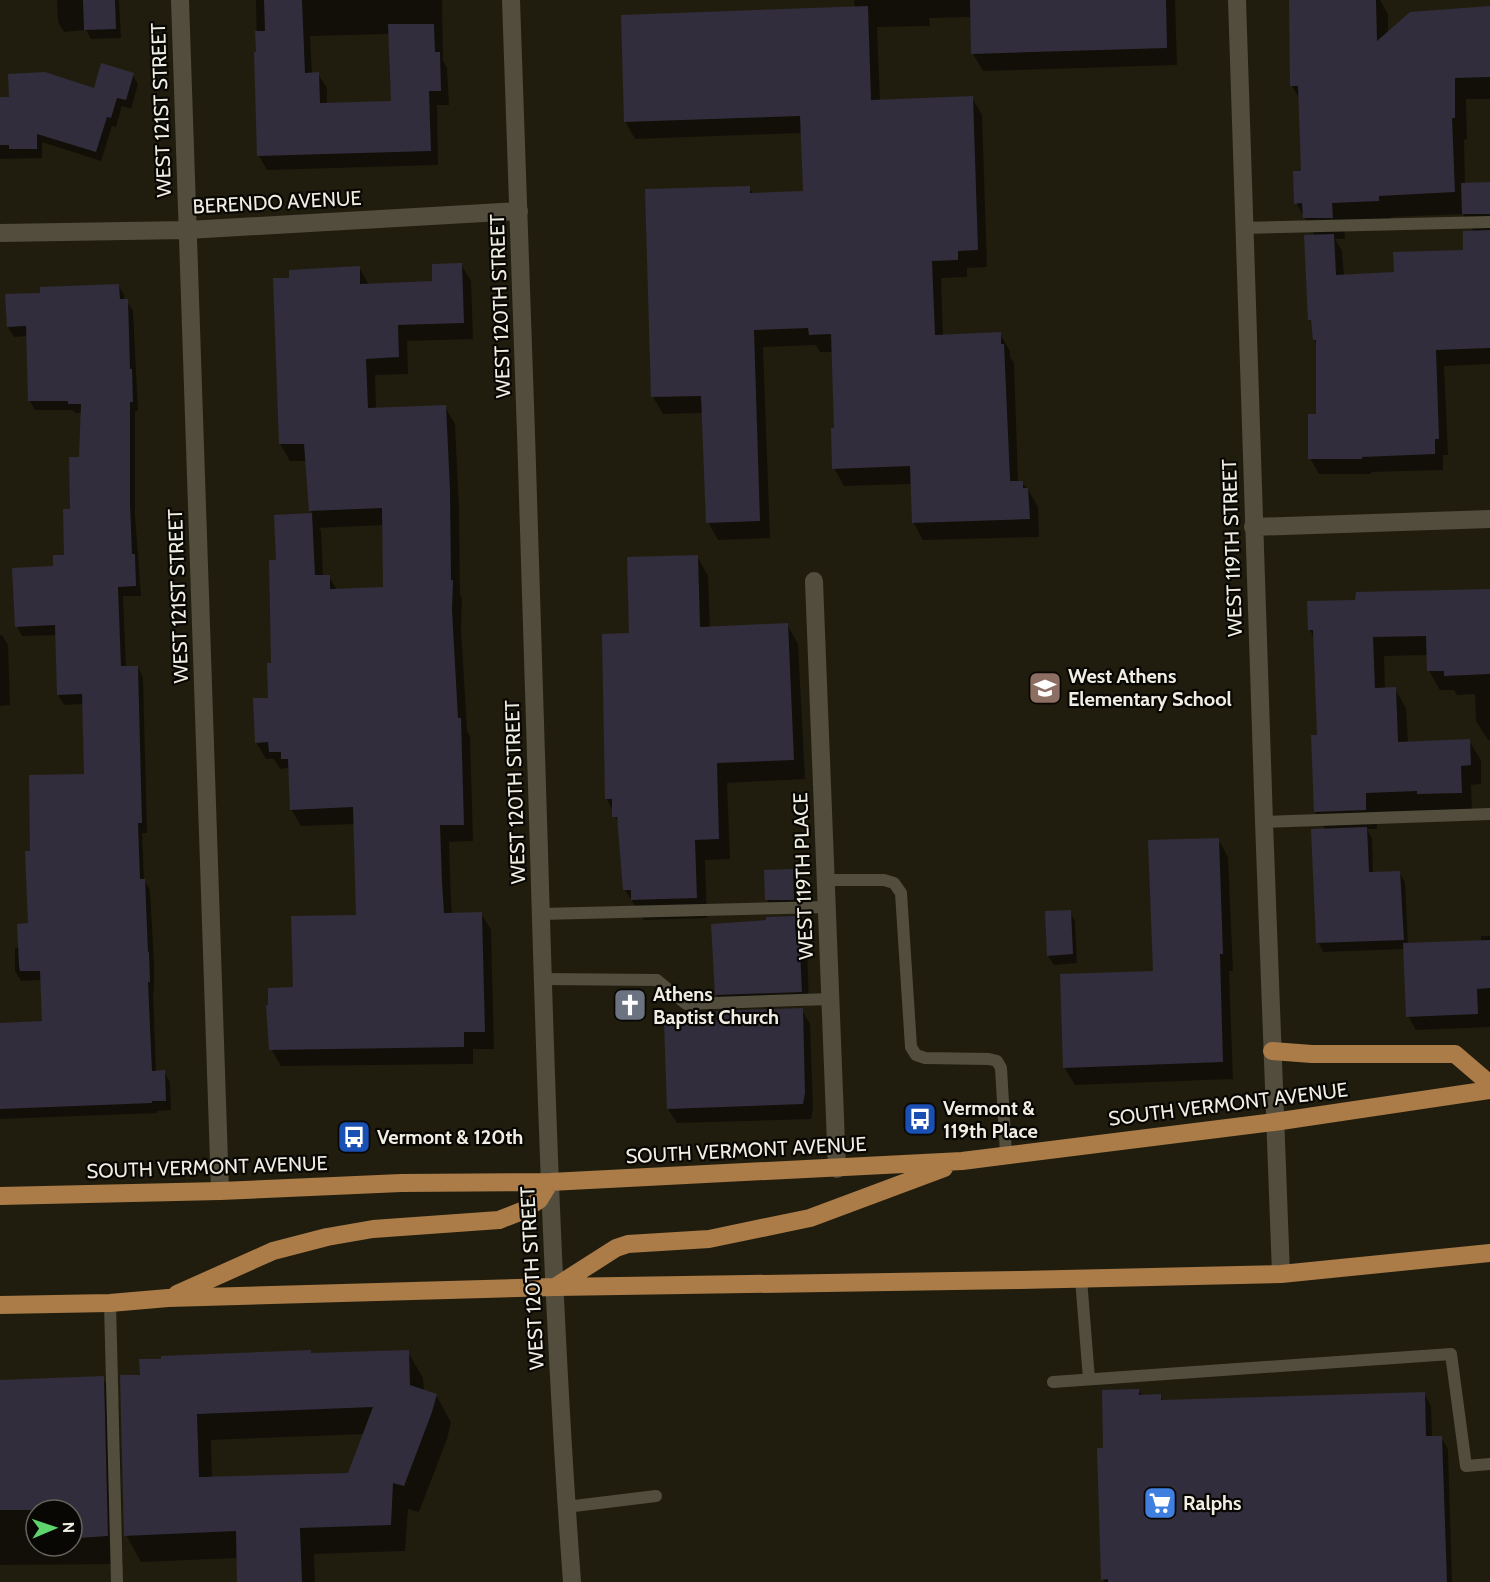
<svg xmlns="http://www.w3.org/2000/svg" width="1490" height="1582" font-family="Cabin,sans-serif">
<rect width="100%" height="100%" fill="#211d0e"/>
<path fill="#0007" fill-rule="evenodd" d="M57,0H119L121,38L91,39L86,30L64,32L58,22Z
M256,0H442L443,61L447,68L449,105H437L438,165L267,170L259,156L255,53H257ZM390,34L393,102L327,104V88L318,74H312L310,36Z
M854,0H1175L1177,65L983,71L973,54L972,17L929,18L930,26L877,27L880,101L972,98L982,115L987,267L967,268V277L941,278L943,336L1000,334L1010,351V357L1014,363L1018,483H1022L1028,489L1038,507L1039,537L923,540L913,522L912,484L844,486L834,468L835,429L833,352H820L816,345L763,347L770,538L718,540L708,522L703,413L663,414L653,397L749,188L753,194L804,192L802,133L635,139L625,121L855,8Z
M1289,0H1380L1388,14V33L1490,8V99H1466L1467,139L1464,140L1465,184L1490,183V364L1444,366L1448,455H1443V470L1371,472V474H1319L1310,458L1317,416V346L1314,340L1313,326L1310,320L1315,236L1296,203L1302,172L1300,100L1292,86ZM1463,214L1474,232L1465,252L1395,273L1344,276L1342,251L1335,239H1345L1344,224L1391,222V217Z
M133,75L138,84L131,109L122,106L116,127L112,126L101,161L42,142V158L0,159V98L95,90Z
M461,264L471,281L473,339L407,341L408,374L375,375L376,409L445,407L455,424L459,509L460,595L462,598L461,628L467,731L470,736L473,841L449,842L451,901L452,914L481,913L491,930L494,1049H473V1064L281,1066L271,1049L294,989L358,916L355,824L301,826L291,809L290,772L288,768L280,769L274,759H266L256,742L270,699L277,561L276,516L313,514L311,511L306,461H290L280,444L291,279L359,267L369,285L434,283ZM384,525L385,588L337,590L329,576H323L321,531L319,528Z
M119,286L124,295V301H127L133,311L138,411H135V514L141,596H123L126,668L138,667L143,677L147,833H142L144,880L150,890L154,963V991H153L156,1072H164L170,1082L171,1110L157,1111V1113L0,1119V1024L44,1023L42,980L21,981L15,971V948L20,947L30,925L32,852L85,775L83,704L64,705L58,695L57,635L22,636L17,627L55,568L65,556L81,458L82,413H75L73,410H35L29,400L28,336L14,337L8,327L42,294Z
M697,556L708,576L710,628L787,624L798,644L805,779L727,783L730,859L705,860L707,918L644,920L625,890L620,827L607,799L631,635Z
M1490,590V740H1488L1476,721L1475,694L1457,695L1454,690H1440L1429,671L1428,655L1384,656L1385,689H1395L1406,708L1408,743L1469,741L1481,760V784L1471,785L1472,812L1430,813L1428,810L1376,812L1377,829H1367L1372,838L1373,873L1399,872L1405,882L1408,945L1481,942V936H1490V1027L1416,1030L1408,1016L1405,949L1323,952L1318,942L1326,830L1315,812L1319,737L1314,638L1310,630L1357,602Z
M0,635H2L8,645L10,705L0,706Z
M1218,839L1228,857L1233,971H1229L1233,1079L1075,1085L1064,1067L1154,972Z
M792,870L798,880L799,909H772L767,900Z
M1070,912L1075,921L1077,963L1054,965L1048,956Z
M794,918L807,945L809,1006L725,1009L716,994Z
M802,1010L810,1024L813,1108L811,1119L677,1123L668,1109L718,1022Z
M408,1352L423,1378L424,1391L436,1395L451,1422L447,1439L419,1512L408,1509L405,1551L314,1554L315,1582H239L238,1558L141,1562L126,1535L141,1376L311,1355ZM365,1434L349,1474L212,1478L211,1440Z
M103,1378L119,1405L123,1564L0,1565V1381ZM36,1510H72V1546H36Z
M1138,1390L1142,1396H1160L1164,1402L1424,1393L1431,1406L1432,1437H1441L1448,1449L1452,1582H1104L1103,1579L1105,1449Z"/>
<path fill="#312d3c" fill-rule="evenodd" d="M83,0H115L116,29L84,30Z
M264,0H302L305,73L319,72L320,103L391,101L388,24H434L435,52H440L441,91H429L431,151L257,156L254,52H256L255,31H265Z
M970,0H1166L1167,48L971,54Z
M1289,0H1376L1377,41L1410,12L1490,6V77L1455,78V118H1452L1455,192L1379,196V201L1332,203L1333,218H1303L1302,203L1294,204L1293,171H1301L1298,86H1290Z
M868,6L871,100L973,96L978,250L958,251V260L932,261L935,335L1001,332V344H1004L1010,479V481H1023V488H1028L1030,519L912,523L910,466L832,469L831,428H834L831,334L809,335L808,328L754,330L760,521L706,523L701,396L651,397L645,189L750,186V193L803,191L800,116L624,122L621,15Z
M101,63L134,73L126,100L117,98L111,118L107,117L96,152L37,134V149H9V145H0V97H9L8,74L45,72L94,88Z
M1490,182V214H1462L1461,183Z
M1490,230V348L1436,350L1439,439H1435V454L1362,457V459H1308V414H1316V340H1313L1311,320H1308L1304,235L1334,234L1336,275L1394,272L1393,252L1463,250V231Z
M462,263L464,323L398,325L399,357L366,359L368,408L446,405L450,490L451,580H453L452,610L458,718H461L464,825H440L442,882L444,913L482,912L485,1032H464V1047L269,1050L266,1005H268V988L293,987L291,916L356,915L353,807L290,810L288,759H281V752H269L268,742L255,743L253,698H268L267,663H271L269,560H276L274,515L312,513L315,575H330V589L383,587L382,508L309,511L304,444H279L273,278H289V270L360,266V284L432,281V264Z
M119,284L120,299H128L130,369H132L133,402H130V503L132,554H135L136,586L118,587L121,666H138L142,823H138L140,879H145L148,952H149L150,982H148L152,1071L165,1070L166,1101H152V1103L0,1109V1023L42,1021L40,971H20L19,966L17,924L28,923L25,851H30L29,775L84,774L82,694L57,695L55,625L15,627L12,568L53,566V555H64L63,509H70L69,457H79L81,404H68V401H28L26,326L7,327L5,294L40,293V287Z
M698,555L700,627L788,623L794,760L717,763L719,839L695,840L697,898L631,900V890H623L617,817H612V799H605L602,634L629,633L627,557Z
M1490,589V674L1444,676V671H1427L1426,636L1373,637L1375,688L1396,687L1398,742L1470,739L1471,765L1461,766L1462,793L1417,794V791L1366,793V810L1314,812L1311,735H1317L1313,630H1308L1307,601L1355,600L1356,592Z
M1367,827L1369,872L1400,871L1404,940L1316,943L1311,829Z
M1219,838L1223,954H1220L1223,1062L1063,1068L1060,974L1153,971L1148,840Z
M793,869L794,900H765L764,870Z
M1071,910L1073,954L1047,956L1045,911Z
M795,916V930L799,929L802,992L715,995L711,924L766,920V917Z
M1490,940V988L1477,989L1478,1014L1406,1017L1403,943Z
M803,1008L805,1093L803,1104L667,1109L664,1021L717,1020L716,1011Z
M311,1350V1353L409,1350L410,1385L437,1394L432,1412L404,1486L393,1483L391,1525L300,1528L302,1582H237L236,1531L124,1536L120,1375H140L139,1359H161V1356ZM373,1407L348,1473L199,1477L197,1414Z
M104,1376L108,1536L79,1538V1535H72V1510H0V1380Z
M1139,1389V1395L1161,1394V1400L1425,1392L1426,1436H1442L1447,1582H1108V1579L1101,1580L1097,1448H1103L1102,1390Z"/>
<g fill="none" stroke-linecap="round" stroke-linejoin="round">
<path stroke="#524d3d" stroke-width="12" d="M1244,228L1490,222
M1264,822L1490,814
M826,880H884L894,883L901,893L911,1047L916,1055L925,1058L989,1059L997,1061L1001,1068L1006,1154
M541,914L827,907
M543,979L657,980L686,1004L830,999
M1081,1279L1089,1379
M110,1303L117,1582
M1053,1382L1451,1354L1466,1466L1490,1464
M566,1507L656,1496"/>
<path stroke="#524d3d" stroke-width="18" d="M180,0L220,1191
M1237,0L1264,822L1281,1274
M0,233L188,230L519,211
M1253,527L1490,519
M814,581L837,1169"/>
<path stroke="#524d3d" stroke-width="18" d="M511,0C522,284 530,567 539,851C546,1095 554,1339 572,1582"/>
<path stroke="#ab7c48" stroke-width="18" d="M1272,1051L1312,1054H1455L1490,1084
M0,1196L220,1191L401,1183L550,1182L962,1161L1274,1122L1490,1090
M555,1287L616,1248L628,1244L709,1239L810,1218L944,1168
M177,1294L273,1251L327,1237L373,1229L499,1220L522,1211L539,1200L550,1182
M0,1305L110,1303L168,1298L555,1287L1020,1280L1281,1274L1490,1253"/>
</g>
<defs>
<g id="school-square" transform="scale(1.725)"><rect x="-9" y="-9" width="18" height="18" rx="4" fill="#8d6e63" stroke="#090703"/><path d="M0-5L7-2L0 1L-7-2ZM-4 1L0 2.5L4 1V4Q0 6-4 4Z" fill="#fff"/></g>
<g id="church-square" transform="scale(1.725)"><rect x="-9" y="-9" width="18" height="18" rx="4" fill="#6b7280" stroke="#090703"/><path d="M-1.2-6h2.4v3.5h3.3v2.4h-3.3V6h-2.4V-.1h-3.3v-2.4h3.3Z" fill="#fff"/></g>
<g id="bus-square" transform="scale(1.725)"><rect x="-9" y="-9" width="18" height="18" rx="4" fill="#1a4fb4" stroke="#090703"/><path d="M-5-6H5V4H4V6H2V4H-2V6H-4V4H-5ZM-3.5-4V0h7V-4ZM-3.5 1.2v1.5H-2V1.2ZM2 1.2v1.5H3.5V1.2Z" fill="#fff"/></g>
<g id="supermarket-square" transform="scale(1.725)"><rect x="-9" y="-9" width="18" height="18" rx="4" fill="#3f7fe0" stroke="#090703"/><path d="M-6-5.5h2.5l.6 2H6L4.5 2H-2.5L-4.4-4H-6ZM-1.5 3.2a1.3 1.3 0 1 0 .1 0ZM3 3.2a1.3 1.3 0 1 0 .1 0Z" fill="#fff"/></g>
</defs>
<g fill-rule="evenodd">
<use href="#school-square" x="1045" y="688"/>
<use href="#church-square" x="630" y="1005"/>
<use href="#bus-square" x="920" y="1119"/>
<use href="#bus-square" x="354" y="1137"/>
<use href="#supermarket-square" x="1160" y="1503"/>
</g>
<g text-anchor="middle" stroke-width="4.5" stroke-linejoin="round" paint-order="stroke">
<g font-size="20" fill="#f0ede3" stroke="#090703">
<text transform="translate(161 110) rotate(-92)" y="7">WEST 121ST STREET</text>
<text transform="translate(277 202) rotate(-3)" y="7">BERENDO AVENUE</text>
<text transform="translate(500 306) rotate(-92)" y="7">WEST 120TH STREET</text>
<text transform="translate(1232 548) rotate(-92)" y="7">WEST 119TH STREET</text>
<text transform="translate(178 596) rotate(-92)" y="7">WEST 121ST STREET</text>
<text transform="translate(515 792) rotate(-92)" y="7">WEST 120TH STREET</text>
<text transform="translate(803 876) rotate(-92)" y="7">WEST 119TH PLACE</text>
<text transform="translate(1228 1104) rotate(-7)" y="7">SOUTH VERMONT AVENUE</text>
<text transform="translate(746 1150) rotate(-3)" y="7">SOUTH VERMONT AVENUE</text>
<text transform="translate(207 1167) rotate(-2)" y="7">SOUTH VERMONT AVENUE</text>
<text transform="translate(532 1278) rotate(-93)" y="7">WEST 120TH STREET</text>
</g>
<g font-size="20" font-weight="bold" fill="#f0ede3" stroke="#090703" text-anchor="start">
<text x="1068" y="683">West Athens<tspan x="1068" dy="23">Elementary School</tspan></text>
<text x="653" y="1001">Athens<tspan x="653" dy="23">Baptist Church</tspan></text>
<text x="943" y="1115">Vermont &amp;<tspan x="943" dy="23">119th Place</tspan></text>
<text x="377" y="1144">Vermont &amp; 120th</text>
<text x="1183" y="1510">Ralphs</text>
</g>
</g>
<g transform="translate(54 1528) rotate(88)"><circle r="28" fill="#090703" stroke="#65635d" stroke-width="1.5"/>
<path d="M0-4.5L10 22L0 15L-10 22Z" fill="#5ed56c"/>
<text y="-9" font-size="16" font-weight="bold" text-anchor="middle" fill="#f0ede3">N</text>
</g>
</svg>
